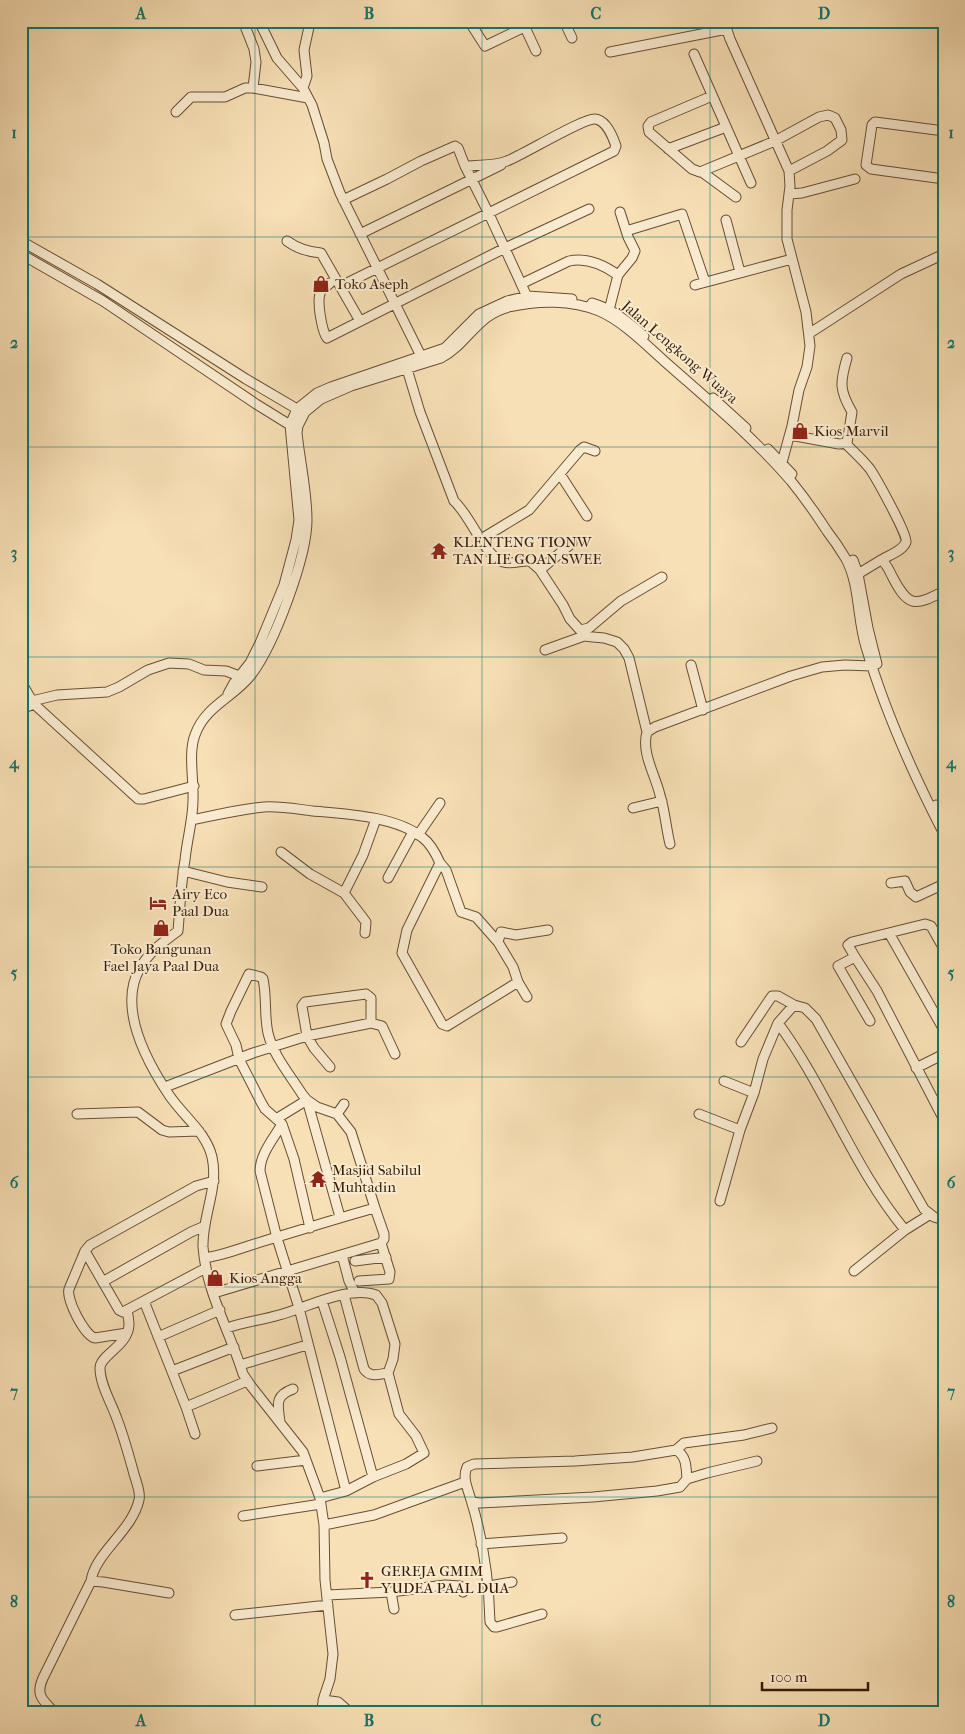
<svg xmlns="http://www.w3.org/2000/svg" width="965" height="1734" font-family="'IM FELL French Canon',serif">
<rect width="100%" height="100%" fill="#f8e0b6"/>
<filter id="stains"><feTurbulence type="fractalNoise" baseFrequency=".004" numOctaves="4"/><feColorMatrix values="0 0 0 0 .2 0 0 0 0 .09 0 0 0 0 .02 0 0 0 .5 -.17"/></filter>
<radialGradient id="worn" r=".72"><stop offset=".6" stop-color="#630" stop-opacity="0"/><stop offset="1" stop-color="#630" stop-opacity=".3"/></radialGradient>
<g fill="none" stroke-linecap="round" stroke-linejoin="round">
<g stroke="#674e34" stroke-width="11">
<path id="street" d="M259,21L277,58L303,88L312,105L324,143L327,159L340,193L421,356
M469,21L485,46L537,21
M522,21L536,51
M564,21L572,38
M724,21L730,39L789,171L790,186L787,210V239L806,312L810,346L807,367L799,390L792,426L781,466
M610,52L727,29
M694,54L751,183
M253,88L308,98
M303,88L307,76L304,50L309,27
M712,96L651,122L648,126L649,132L692,169L700,172L775,141L819,117L828,115L835,118L841,130L842,140L827,151L789,171
M176,112L191,97H225L245,88H253L256,62L254,49L243,21
M944,131L875,122L872,125L866,165L871,169L944,179
M668,149L726,127
M465,166L489,214L529,301
M702,172L736,197
M789,194L802,193L855,179
M726,220L740,272
M626,231L682,214L705,282
M360,234L501,165
M21,241L97,284L246,379L297,409
M287,241C298,249 308,252 321,253L360,321
M21,254L103,301L256,404L290,425
M330,283C327,286 323,288 321,291C316,300 322,331 327,338L505,248L589,209
M521,284L569,261C587,257 604,265 618,275
M695,285L792,259
M341,286L614,151L616,146C613,137 606,120 595,119C583,118 523,155 507,161C495,166 478,165 465,166L458,148L455,146L421,161L387,179L343,200
M592,303C613,309 628,322 644,336
M609,310L618,275L632,258L635,251L628,237L620,212
M810,333L901,274L944,254
M407,369L420,412L454,501C471,516 484,556 503,562C513,565 521,560 530,561L540,570L572,543
M713,398L746,428
M790,435L839,444L847,443L852,412C839,390 840,382 847,358
M846,444C854,452 863,460 870,469C876,478 908,535 906,542C903,551 889,555 881,560
M768,449L792,474
M560,474L587,516
M481,539L529,510L580,450L584,447L595,451
M853,560L858,574L868,628L877,664
M540,570L563,605L570,619L580,630L589,628L621,601L662,577
M858,574L881,560C887,564 889,570 892,576C908,607 914,607 944,591
M545,650L584,636L593,637L604,638L617,642L624,649L629,658L647,732
M691,665L703,710
M21,682L34,704L138,799H144L194,786
M228,694L234,683L250,663L260,643L284,585L296,540L299,520L290,425L297,409L317,393L331,387L445,348L479,314L507,301L528,296L572,299
M32,701L57,695L107,692L119,687L148,670L169,663L189,664L204,670L226,671L239,676
M21,709L34,704
M936,805L944,820
M633,808L662,801
M192,820C216,815 240,809 264,807C280,806 296,809 313,811C346,814 396,816 423,838C431,844 436,854 440,863L407,930L402,953L442,1024L447,1026L518,982L527,997
M418,835L440,803
M670,844C666,828 665,811 660,795C655,774 641,753 647,732L655,727L791,676L822,667L845,665L872,666
M281,852L310,874L344,893L366,922L365,933
M440,863L446,870L461,912L476,917L498,942L501,932L516,935L548,930
M183,871L227,882L262,887
M388,878L413,832
M891,883L905,881L910,892L916,897L944,884
M344,893L363,855L376,819
M889,933L944,1030
M498,942L513,967L518,982
M855,957L848,945L852,942L925,924L931,926L944,949
M870,1021L838,966L855,957L877,991L944,1120
M778,1023C826,1088 853,1167 905,1230
M741,1042L772,996H778L794,1005
M330,1067L314,1048L307,1036L302,1006L305,1002L366,994L371,998V1023
M916,1068L944,1054
M724,1081L754,1093
M165,1087L253,1053L307,1036L371,1023L382,1026L395,1054
M77,1114L138,1112L162,1130L169,1132L199,1131
M337,1114L344,1104
M699,1114L740,1130
M276,1119L307,1100L340,1217
M282,1124C274,1138 260,1154 260,1171L277,1238L299,1308L346,1491
M720,1201L740,1130L754,1093L763,1059L778,1023L794,1005L805,1008L816,1019L924,1209L934,1217L944,1220
M310,1228L294,1159L282,1124L265,1109L261,1102L239,1059L236,1045L226,1024L231,1011L249,974L261,977L263,979C267,997 264,1015 268,1033C273,1055 290,1075 302,1094L307,1100L317,1107L337,1114L351,1132L375,1208
M85,1251L119,1310L123,1312L206,1268
M342,1255L349,1281L355,1293
M205,1258C225,1255 244,1247 264,1241C301,1230 338,1218 375,1208L384,1234V1239L381,1243L214,1293
M355,1261L386,1257
M854,1271L905,1230L929,1215
M104,1281L191,1232L205,1226
M359,1281L389,1279L390,1272L381,1243
M344,1295L364,1369C370,1378 379,1374 388,1373
M144,1301L186,1407L247,1381
M322,1301L340,1357L373,1477
M227,1328C244,1322 262,1320 279,1315C306,1308 348,1285 376,1295L382,1303L395,1344L393,1359L388,1373L399,1414L416,1436L424,1453L406,1464L373,1477L346,1491L320,1498
M127,1333L95,1338C84,1335 66,1299 69,1289L85,1251L90,1245L196,1186L214,1181
M158,1337L220,1310
M240,1365L307,1345
M172,1371L234,1347
M186,1407L195,1434
M280,1422C278,1405 274,1396 293,1389
M676,1450L684,1443L744,1435L772,1428
M257,1466L306,1460
M687,1479L707,1473L757,1461
M472,1502L480,1503L593,1497L657,1491L680,1487L687,1479C686,1468 687,1456 676,1450L633,1457L575,1461L474,1464L467,1467C462,1478 468,1489 471,1500C483,1539 489,1582 490,1622L494,1627H497L542,1614
M243,1516L321,1504
M324,1525L374,1515L465,1482
M481,1544L562,1538
M91,1581L103,1582L169,1593
M489,1586L512,1582
M391,1592L394,1609
M327,1595L391,1592L445,1585L460,1586L463,1592
M235,1615L328,1605
M323,1700L338,1702L346,1709V1713
M55,1713C43,1700 35,1696 43,1678L91,1581C95,1553 132,1531 139,1500C141,1492 136,1482 134,1474C129,1456 124,1437 117,1419C112,1404 100,1385 100,1368C100,1355 128,1346 129,1325C129,1320 128,1315 127,1310
M321,1713L324,1697L330,1679L333,1654L325,1580L324,1525L320,1498L303,1452L251,1386L243,1374C230,1332 206,1291 203,1247C202,1216 219,1188 212,1157C206,1132 183,1116 169,1095C147,1062 117,1008 140,968C149,952 163,942 178,931C180,907 181,883 185,860C187,839 193,820 193,800C194,780 188,753 195,735C205,706 233,698 251,675C274,645 307,557 307,520C307,491 300,462 297,433L298,426L305,412L321,399L351,386L441,358C469,343 476,315 509,307C538,300 572,300 599,311C625,322 650,349 671,367C712,403 755,439 791,481C804,497 816,514 827,531C834,540 840,549 846,559C860,585 857,619 866,647C885,712 913,774 944,834"/>
</g>
<use href="#street" stroke="#faebd0" stroke-width="9"/>
</g>
<path fill="none" stroke="#0f766e" stroke-width="1" stroke-opacity="0.55" d="M255,21V1713M482,21V1713M710,21V1713M21,237H944M21,447H944M21,657H944M21,867H944M21,1077H944M21,1287H944M21,1497H944"/>
<defs>
<g id="shop-bare" transform="scale(1.35)"><path d="M-5-2.5h2.3a2.7 3.5 0 0 1 5.4 0H5L5.5 6h-11ZM-1.5-2.5h3a1.5 2.3 0 0 0-3 0Z" fill="#8f2418" stroke="#faebd0" stroke-width="2.5" paint-order="stroke"/></g>
<g id="temple-bare" transform="scale(1.35)"><path d="M0-6L5-2H3V0L6.5 2.5H4V6H1.5V3h-3V6H-4V2.5H-6.5L-3 0V-2H-5Z" fill="#8f2418" stroke="#faebd0" stroke-width="2.5" paint-order="stroke"/></g>
<g id="hotel-bare" transform="scale(1.35)"><path d="M-6-4.5h1.5V1H6V5H4.5V3h-9V5H-6ZM-4 0a1.8 1.8 0 1 1 3.6 0ZM.5 0V-2.5h3Q6-2.5 6 0Z" fill="#8f2418" stroke="#faebd0" stroke-width="2.5" paint-order="stroke"/></g>
<g id="church-bare" transform="scale(1.35)"><path d="M-1.2-6h2.4v3.5h3.3v2.4h-3.3V6h-2.4V-.1h-3.3v-2.4h3.3Z" fill="#8f2418" stroke="#faebd0" stroke-width="2.5" paint-order="stroke"/></g>
</defs>
<g fill-rule="evenodd">
<use href="#shop-bare" x="321" y="284"/>
<use href="#shop-bare" x="800" y="431"/>
<use href="#temple-bare" x="439" y="551"/>
<use href="#hotel-bare" x="158" y="903"/>
<use href="#shop-bare" x="161" y="928"/>
<use href="#temple-bare" x="318" y="1179"/>
<use href="#shop-bare" x="215" y="1278"/>
<use href="#church-bare" x="367" y="1580"/>
</g>
<g text-anchor="middle" stroke-width="4" stroke-linejoin="round" paint-order="stroke">
<g font-size="15" fill="#371d08" stroke="#faebd0" text-anchor="start">
<text x="335" y="289">Toko Aseph</text>
<text x="814" y="436">Kios Marvil</text>
<text x="453" y="547">KLENTENG TIONW<tspan x="453" dy="17">TAN LIE GOAN SWEE</tspan></text>
<text x="172" y="899">Airy Eco<tspan x="172" dy="17">Paal Dua</tspan></text>
<text x="161" y="954" text-anchor="middle">Toko Bangunan<tspan x="161" dy="17">Fael Jaya Paal Dua</tspan></text>
<text x="332" y="1175">Masjid Sabilul<tspan x="332" dy="17">Muhtadin</tspan></text>
<text x="229" y="1283">Kios Angga</text>
<text x="381" y="1576">GEREJA GMIM<tspan x="381" dy="17">YUDEA PAAL DUA</tspan></text>
</g>
<g font-size="15" fill="#371d08" stroke="#faebd0">
<text transform="translate(680 352) rotate(41)" y="5">Jalan Lengkong Wuaya</text>
</g>
</g>
<rect width="965" height="1734" fill="none" stroke="#f8e0b6" stroke-width="55"/>
<path d="M762 1682v8h106v-8" fill="none" stroke="#371d08" stroke-width="2.5"/>
<text x="770" y="1682" font-size="15" fill="#371d08" stroke="#faebd0" stroke-width="4" paint-order="stroke">100 m</text>
<rect x="28" y="28" width="910" height="1678" fill="none" stroke="#0f766e" stroke-width="2"/>
<g font-size="16" text-anchor="middle" font-weight="bold" fill="#0f766e">
<text x="141" y="19">A</text>
<text x="369" y="19">B</text>
<text x="596" y="19">C</text>
<text x="824" y="19">D</text>
<text x="14" y="138">1</text>
<text x="951" y="138">1</text>
<text x="14" y="348">2</text>
<text x="951" y="348">2</text>
<text x="14" y="558">3</text>
<text x="951" y="558">3</text>
<text x="14" y="768">4</text>
<text x="951" y="768">4</text>
<text x="14" y="978">5</text>
<text x="951" y="978">5</text>
<text x="14" y="1188">6</text>
<text x="951" y="1188">6</text>
<text x="14" y="1397">7</text>
<text x="951" y="1397">7</text>
<text x="14" y="1607">8</text>
<text x="951" y="1607">8</text>
<text x="141" y="1726">A</text>
<text x="369" y="1726">B</text>
<text x="596" y="1726">C</text>
<text x="824" y="1726">D</text>
</g>
<rect width="100%" height="100%" filter="url(#stains)"/>
<rect width="100%" height="100%" fill="url(#worn)"/>
</svg>
